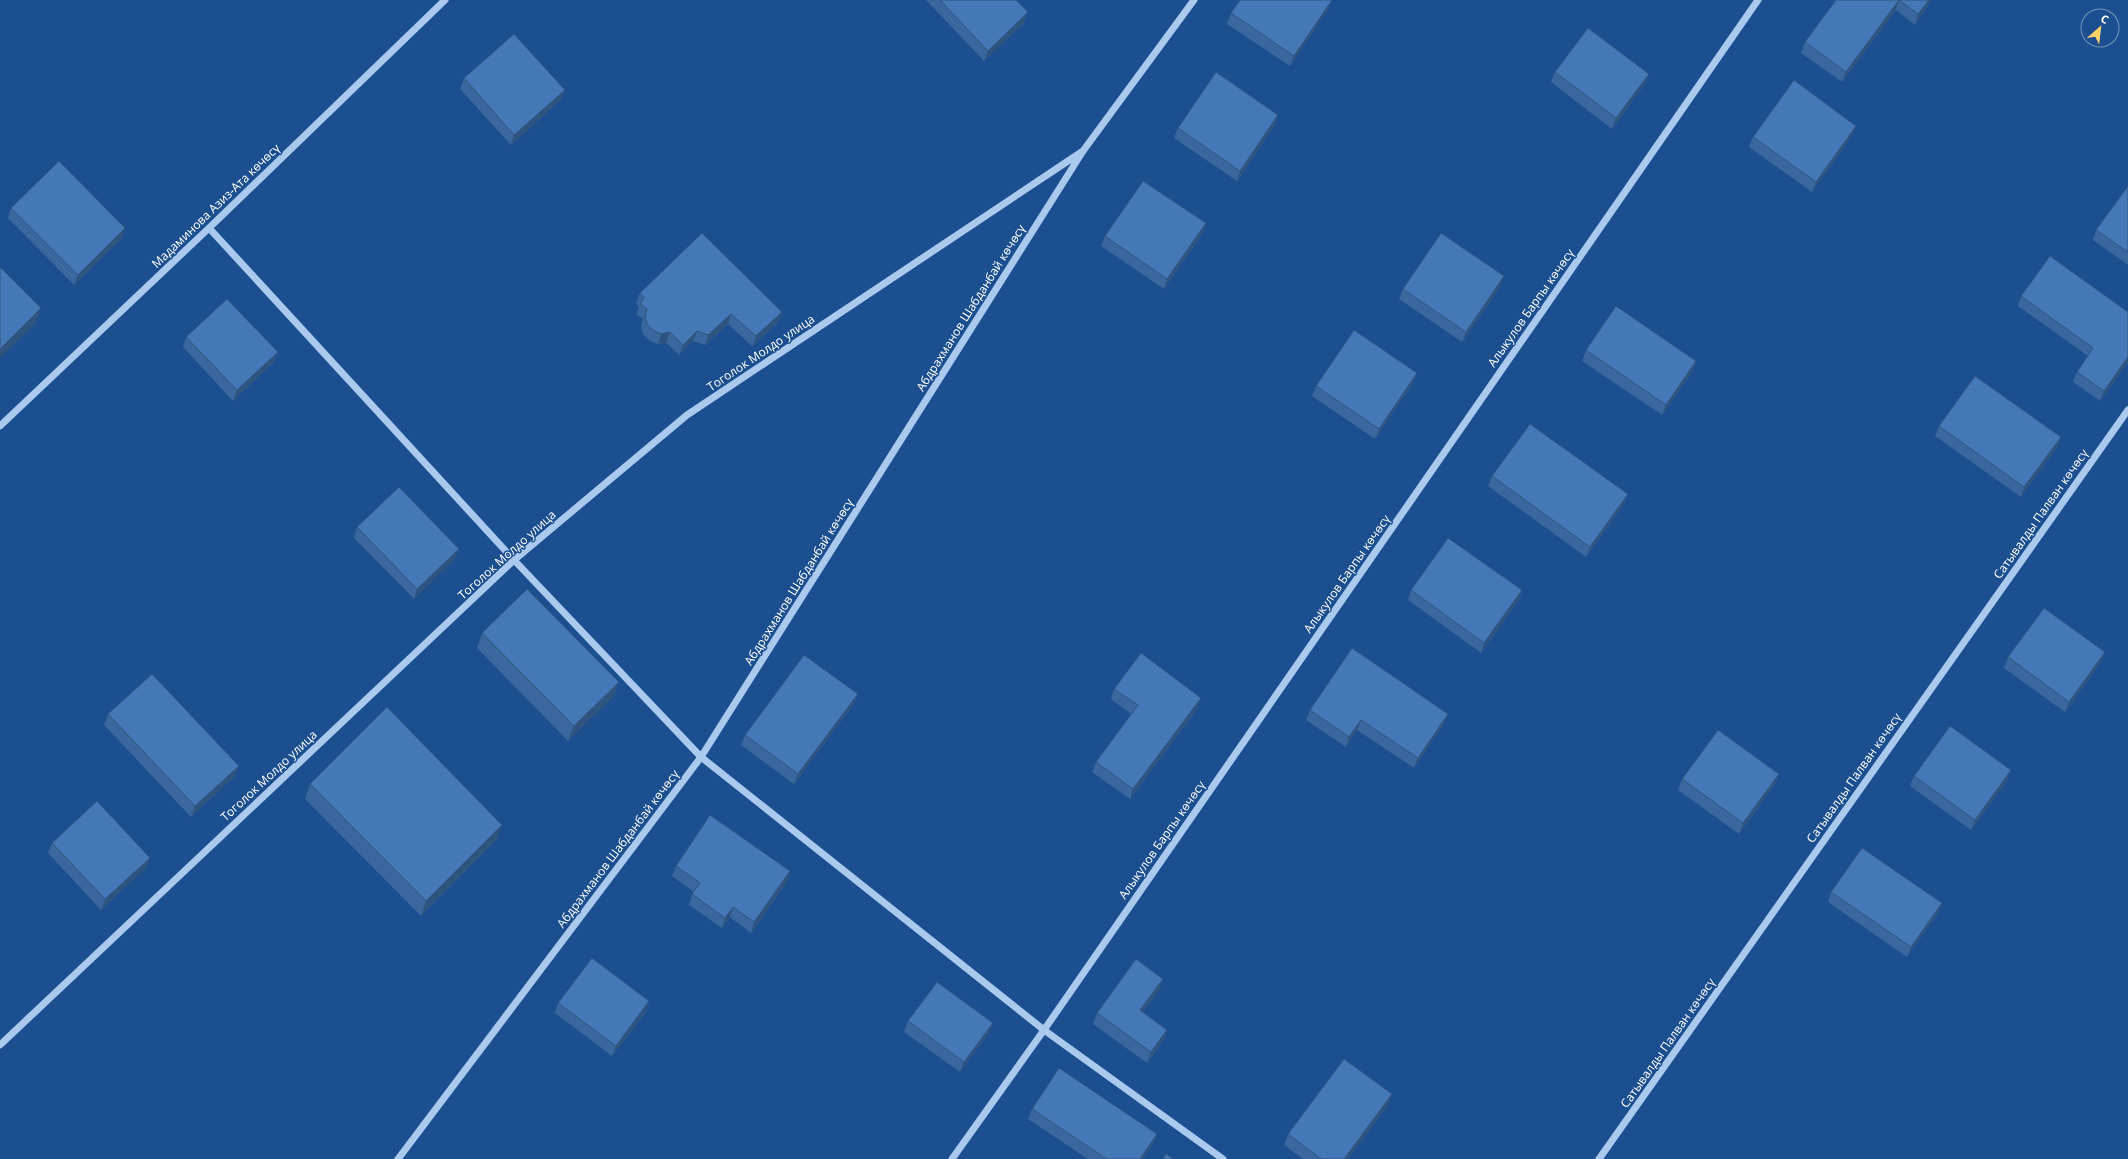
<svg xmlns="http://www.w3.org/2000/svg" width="2128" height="1159" font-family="'Open Sans',sans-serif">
<rect width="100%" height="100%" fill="#1b4f8f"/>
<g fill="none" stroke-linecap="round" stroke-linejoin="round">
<path stroke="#a9c9ee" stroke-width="7" d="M209,228L514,560L701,757L1044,1030L1223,1159
M0,426L209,228L445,0
M0,1045L514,560L687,415L1083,151
M398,1159L701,757L1083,151L1194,0
M952,1159L1044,1030L1758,0
M1599,1159L2128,410"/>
</g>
<path fill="#3a679d" d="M926,0H1016L1028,12L1024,23L984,61Z
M1836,0H1932L1915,25L1896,10L1842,82L1801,53L1805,42Z
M1328,10L1290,66L1227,24L1231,13Z
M1555,72L1645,84L1612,129L1551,82Z
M464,78L561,100L511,145L460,89Z
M1275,125L1237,181L1174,138L1178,128Z
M1852,136L1812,192L1749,147L1753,137Z
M2128,186V265L2093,240L2096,230Z
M11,208L125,228L122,238L74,285L8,218Z
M1206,223L1202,234L1164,289L1101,246L1105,236Z
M1500,287L1462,342L1399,299L1403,289Z
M640,293L778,323L752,346L728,324L705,345L693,341L679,355L666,343L658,344L650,341L643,334L641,327L643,319L636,314L639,307L636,303Z
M2021,296L2128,312V362L2100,401L2073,382L2077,372L2088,356L2018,306Z
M186,337L274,362L233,401L183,347Z
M1586,350L1696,361L1693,371L1662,415L1582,361Z
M1417,373L1413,383L1375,439L1312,396L1316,386Z
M1939,426L2061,437L2057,447L2021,497L1935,436Z
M1492,476L1628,494L1624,504L1586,557L1488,486Z
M357,527L455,559L414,599L354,538Z
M1411,590H1522L1519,600L1481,653L1408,600Z
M482,633L619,682L614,696L568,741L477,648Z
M2105,652L2101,662L2065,712L2004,668L2008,657Z
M1114,689L1198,708L1130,799L1092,772L1096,762L1131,714L1111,699Z
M858,694L854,704L794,784L741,745L745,735Z
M1310,710L1444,724L1414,768L1357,730L1346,747L1306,720Z
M108,714L235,776L191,817L104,725Z
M2011,770L2007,781L1971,830L1910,786L1914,776Z
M1779,774L1775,784L1739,834L1678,790L1682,779Z
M310,784L497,839L421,916L305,799Z
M52,843L150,858L146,868L101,910L48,853Z
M676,866L790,871L787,882L751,933L730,917L722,928L689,905L692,894L694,892L672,876Z
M1831,892L1938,913L1907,957L1828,902Z
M1160,989L1143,1012L1167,1030L1164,1040L1147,1063L1093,1024L1097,1013Z
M649,1001L646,1012L612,1056L555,1013L558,1003Z
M908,1021L989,1033L960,1072L904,1032Z
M1388,1105L1348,1159H1303L1284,1145L1288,1134Z
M1032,1109L1157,1134L1153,1144L1143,1159H1088L1028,1119Z"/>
<path fill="#305480" d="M1332,0L1328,10L1290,66L1294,56Z
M1899,0L1896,10L1842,82L1846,72Z
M1929,0H1932L1915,25L1918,14Z
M1028,12L1024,23L984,61L988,51Z
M1649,74L1645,84L1612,129L1616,118Z
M565,90L561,100L511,145L514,135Z
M1278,115L1275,125L1237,181L1240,171Z
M1856,126L1852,136L1812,192L1816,182Z
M1206,223L1202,234L1164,289L1167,279Z
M125,228L122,238L74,285L78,275Z
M1504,276L1500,287L1462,342L1466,332Z
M41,308L36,323L0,358V349Z
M782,312L778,323L752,346L756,336Z
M731,314L728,324L705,345L708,335Z
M697,331L693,341L679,355L683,345Z
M670,332L666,343L658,344L661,334Z
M278,352L274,362L233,401L237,390Z
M2128,357V362L2100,401L2104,391Z
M1696,361L1693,371L1662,415L1666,405Z
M1417,373L1413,383L1375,439L1379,429Z
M2061,437L2057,447L2021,497L2024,487Z
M1628,494L1624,504L1586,557L1590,547Z
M459,549L455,559L414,599L417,589Z
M1522,590L1519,600L1481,653L1484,643Z
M2105,652L2101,662L2065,712L2069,702Z
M619,682L614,696L568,741L574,726Z
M858,694L854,704L794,784L798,774Z
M1201,698L1198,708L1130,799L1133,789Z
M1448,714L1444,724L1414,768L1418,758Z
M1361,720L1357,730L1346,747L1349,737Z
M239,766L235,776L191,817L195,806Z
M2011,770L2007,781L1971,830L1975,820Z
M1779,774L1775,784L1739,834L1743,823Z
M502,825L497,839L421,916L426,901Z
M150,858L146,868L101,910L105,899Z
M790,871L787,882L751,933L754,922Z
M1942,903L1938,913L1907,957L1911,947Z
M733,907L730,917L722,928L725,918Z
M1163,979L1160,989L1137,1020L1140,1010Z
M649,1001L646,1012L612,1056L616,1046Z
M993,1023L989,1033L960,1072L964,1062Z
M1167,1030L1164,1040L1147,1063L1151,1052Z
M1392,1094L1388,1105L1348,1159H1344Z
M1157,1134L1153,1144L1143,1159H1140Z"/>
<path fill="#4478b7" stroke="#305480" d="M940,0H1016L1028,12L988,51Z
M1240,0H1332L1294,56L1231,13Z
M1836,0H1899L1846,72L1805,42Z
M1899,0H1929L1918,14Z
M1588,28L1649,74L1616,118L1555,72Z
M514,34L565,90L514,135L464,78Z
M1216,72L1278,115L1240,171L1178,128Z
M1794,80L1856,126L1816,182L1753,137Z
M59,161L125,228L78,275L11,208Z
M1143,181L1206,223L1167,279L1105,236Z
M2128,186V252L2096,230Z
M702,233L782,312L756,336L731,314L708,335L697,331L683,345L670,332L661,334L654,331L647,324L645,316L647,309L640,304L644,298L640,293Z
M1441,233L1504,276L1466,332L1403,289Z
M2050,256L2128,312V357L2104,391L2077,372L2093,348L2021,296Z
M0,267L41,308L0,349Z
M227,299L278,352L237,390L186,337Z
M1616,306L1696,361L1666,405L1586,350Z
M1354,330L1417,373L1379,429L1316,386Z
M1975,376L2061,437L2024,487L1939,426Z
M1530,424L1628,494L1590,547L1492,476Z
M399,487L459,549L417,589L357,527Z
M1448,538L1522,590L1484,643L1411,590Z
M527,589L619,682L574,726L482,633Z
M2044,608L2105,652L2069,702L2008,657Z
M1352,648L1448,714L1418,758L1361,720L1349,737L1310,710Z
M1141,653L1201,698L1133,789L1096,762L1138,705L1114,689Z
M804,655L858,694L798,774L745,735Z
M152,674L239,766L195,806L108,714Z
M387,707L502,825L426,901L310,784Z
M1950,726L2011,770L1975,820L1914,776Z
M1718,730L1779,774L1743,823L1682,779Z
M97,801L150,858L105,899L52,843Z
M710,815L790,871L754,922L733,907L725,918L692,894L700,883L676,866Z
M1862,848L1942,903L1911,947L1831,892Z
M592,958L649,1001L616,1046L558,1003Z
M1136,959L1163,979L1140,1010L1167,1030L1151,1052L1097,1013Z
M937,982L993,1023L964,1062L908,1021Z
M1344,1059L1392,1094L1344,1159H1321L1288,1134Z
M1059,1068L1157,1134L1140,1159H1107L1032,1109Z
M1166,1154L1174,1159H1163Z"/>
<g text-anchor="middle" stroke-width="3" stroke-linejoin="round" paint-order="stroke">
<g font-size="12" fill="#fff" stroke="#1b4f8f">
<text transform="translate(216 206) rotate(-44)" y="4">Мадаминова Азиз-Ата көчөсү</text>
<text transform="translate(971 308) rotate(-58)" y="4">Абдрахманов Шабданбай көчөсү</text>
<text transform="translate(1531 308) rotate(-55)" y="4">Алыкулов Барпы көчөсү</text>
<text transform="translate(761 353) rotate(-34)" y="4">Тоголок Молдо улица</text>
<text transform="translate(2041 514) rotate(-55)" y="4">Сатывалды Палван көчөсү</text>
<text transform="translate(507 555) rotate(-42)" y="4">Тоголок Молдо улица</text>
<text transform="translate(1347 574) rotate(-55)" y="4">Алыкулов Барпы көчөсү</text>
<text transform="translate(799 582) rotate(-58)" y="4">Абдрахманов Шабданбай көчөсү</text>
<text transform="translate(269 776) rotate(-43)" y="4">Тоголок Молдо улица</text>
<text transform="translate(1854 778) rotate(-55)" y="4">Сатывалды Палван көчөсү</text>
<text transform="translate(1162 840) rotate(-55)" y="4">Алыкулов Барпы көчөсү</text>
<text transform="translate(618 849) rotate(-53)" y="4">Абдрахманов Шабданбай көчөсү</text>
<text transform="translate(1668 1043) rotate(-55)" y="4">Сатывалды Палван көчөсү</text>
</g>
</g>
<g transform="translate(2100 28) rotate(28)"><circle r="19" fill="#1b4f8f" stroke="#7695bc"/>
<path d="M0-3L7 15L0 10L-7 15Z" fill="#ffd166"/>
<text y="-6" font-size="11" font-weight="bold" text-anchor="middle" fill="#ffffff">С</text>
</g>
</svg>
